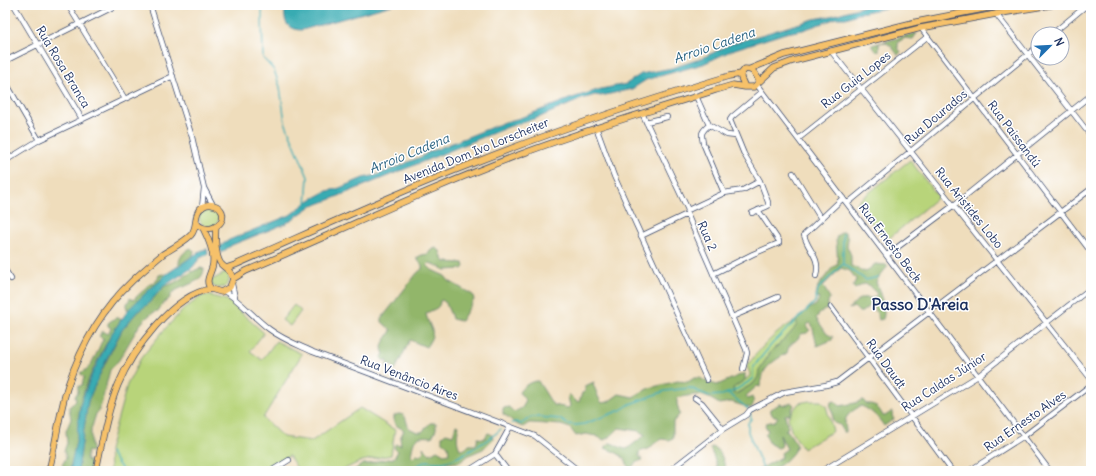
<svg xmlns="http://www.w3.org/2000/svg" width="1096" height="476" font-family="Delius,sans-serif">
<rect width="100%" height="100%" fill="#fff"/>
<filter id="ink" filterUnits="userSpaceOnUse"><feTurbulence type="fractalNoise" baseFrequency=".025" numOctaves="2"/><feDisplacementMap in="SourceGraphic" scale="8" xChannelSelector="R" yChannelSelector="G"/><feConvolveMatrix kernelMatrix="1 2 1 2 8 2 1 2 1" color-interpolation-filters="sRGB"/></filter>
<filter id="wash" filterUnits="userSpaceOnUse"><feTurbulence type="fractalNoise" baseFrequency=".012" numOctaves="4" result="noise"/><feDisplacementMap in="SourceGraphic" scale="16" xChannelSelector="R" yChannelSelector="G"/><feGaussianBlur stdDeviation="0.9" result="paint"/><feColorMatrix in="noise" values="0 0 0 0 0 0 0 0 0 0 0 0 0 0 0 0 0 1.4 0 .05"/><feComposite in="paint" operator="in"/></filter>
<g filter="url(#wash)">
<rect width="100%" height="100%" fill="#efddbc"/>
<path fill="#b8d47a" stroke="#6a826c" d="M910,160L938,197L886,241L856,203Z
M199 217a10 10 0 1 1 20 0a10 10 0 1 1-20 0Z
M227,272C230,278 230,282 225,287L217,288L212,285L210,281Z
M207,295L227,300L264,333L250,351L262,360L276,341L302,354L263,418L283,437L312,441L360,408L395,430L391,455L362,461L340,471H299L289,456L265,471H110L109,450L127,385L141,358L164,330L184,309L202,296Z
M294,305L301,311L290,326L282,320Z
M796,321L797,324C795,329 785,340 780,342L779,345L773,349L759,370L758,377L754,383L735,394L733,388L749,377L750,374L747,366C758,350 779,328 796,321Z
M809,401H821L826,406L833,431L803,449L791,430L788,417L799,403Z"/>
<path fill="#92b66a" stroke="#567264" d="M917,33L913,39L905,38L898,42V48L901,52L898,55L891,46L885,42L879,43V51H876L872,45Z
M842,232H845L848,239L847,246L851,255V266L866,272L875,264L886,265L888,266L879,277L876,282C879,291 887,310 883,319L879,320L877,313L871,304L862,312H859L854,307L849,309C851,306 858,299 862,298C866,297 869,299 873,298L877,294L869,285L864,284L855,289L853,287L856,279L850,271L841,268L823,286L830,298L828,301V309L822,311L816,318L827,334L833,337L832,340L817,346L812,325L810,323L807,325V328L810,330L807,333L801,334C796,344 789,341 787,353C772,362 761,368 760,387L757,386L746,396L748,399L752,397C754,401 754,404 751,408L731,402L719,404C701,392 697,394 677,398V404L680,414L673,422V438L669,440L661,439L655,443L650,448L639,452V456L642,460L635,463L630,470H629C626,455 617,453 605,448L609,443C615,443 620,449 627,449L645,435L639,431L619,428C614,433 611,437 604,440L596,436L586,434L576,436L570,428L561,425L532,423H529L523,427C513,424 512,419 503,414V408L509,407L514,412L522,408L526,401L519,392C524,386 530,381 538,381L553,405L568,408L570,406L568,397L569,394L576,401L579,402L582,393L585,392V386L594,382L593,385C597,391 597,397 602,403L608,402L619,394L633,397L649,388L678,381L688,382L694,378H700L707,382L717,385L745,373V380L733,388L734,394L738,393L754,383L758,377L759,370L773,349L779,345L780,342C785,340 795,329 797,324L796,321L805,311L816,305L819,299L816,295L818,286L833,267L838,264L836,239L837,236Z
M191,248L194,251L193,255L179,266C178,258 184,251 191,248Z
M436,248L440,251L442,258L445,262L463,263L464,267L462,269L445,270L433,264L429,263L427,265L432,270L445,276L449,281L473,295L474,300L461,321L452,319C451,313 447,308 446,303L442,300L440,301C440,310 431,309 426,314C430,331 438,330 426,347L410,340L395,370L392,365L386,367L388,359L384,361L381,358L384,354C378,343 388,339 391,330L382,322V318L417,273L422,269V265L416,258L422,255L428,254L431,250Z
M201,268L204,269C203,283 184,285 175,291L172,293L170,298L164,303L158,311L152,313L144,320L139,326L119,360L110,370L101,405L99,410L96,414L91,430V444L92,450L91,452L88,451L86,459L91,463L90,471H78L88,401L97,380L122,330L137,312L147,305L158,293L164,286C178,284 187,272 201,268Z
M163,274L165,275C161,281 155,284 150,289C143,295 137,303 129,309H127L126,306L130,298L133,300L145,289L147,286L157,280L159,275Z
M115,318H119L121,320C105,343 89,374 81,401C78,412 79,426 77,438C75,449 71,460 70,471H58L64,467L62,465L66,458L64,451L67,443L66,431L71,419L69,407L76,401L75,396L78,392V387L82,385L84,377L80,373C92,370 97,351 102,341L104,339L99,336L103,331L108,334L109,333L111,328L108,326V323Z
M863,400L866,404C875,403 879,408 883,416H885L893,411L892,416L894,419L884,426C879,418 870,409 861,406C855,409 845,415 845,422C845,426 846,428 846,432H844L840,425L834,423L832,419L833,413L830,407L831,402L835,401L840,406L855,403Z
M792,403L794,405L790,414L785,415L788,428L785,430H787L797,445C793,456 780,467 769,471C765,472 760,471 756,471L782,457L781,453L787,449L780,435L782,444L781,447L778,448L770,444L765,434L768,431L765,425L766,423L775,421L778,417L772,415L770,409L780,404L785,405Z
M398,414C408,414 405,421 409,428L417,432H422L430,423H436V429L432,437C414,435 414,440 411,455L413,457L416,454L420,455L424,452L423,447L430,454L437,450L444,454L449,453L448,446L442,441V436L446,433L453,435L456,425L459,426C457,434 456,442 460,449H465L469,445H476L478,438L484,439L488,433L491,434L493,439L483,449L469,455L460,462L448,463L417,468H400L390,471H345L354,470L363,464H368L377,461L394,458L398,451L395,449L394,446L396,444L401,445L400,438L404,430L397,426L394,422V416Z
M712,447C722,450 723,461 726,469L723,471H716L717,466L710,448Z"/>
<path fill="#38abb2" stroke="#2a6d88" d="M285,5H392L302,30C284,30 284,19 285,5Z
M868,5H901L860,13L846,18H837L803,30L786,33L735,49L703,64L646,80L632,89L601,96L595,95L582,99L540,117L508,127L329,200L310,207L287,223L232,245L221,253L219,247L229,240L290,215L310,200L327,191L337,189L363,178L377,175L403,165C410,160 420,159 427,153L505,122L520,118L572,98L601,89L626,84L641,74L672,68L700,59L731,44L814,19L831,16Z
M207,249L208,254L200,258L192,268L164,286L158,293L147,305L137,312L122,330L107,358L88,401L78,471H70L77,436L78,423L81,402L92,374L112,333L129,309L150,289L161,280L165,275L202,250Z"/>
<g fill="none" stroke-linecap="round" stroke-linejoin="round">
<path stroke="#38abb2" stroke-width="1.5" d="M263,5L262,14L263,58L274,70L280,87L285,122L308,177L306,205
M843,264L866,280L878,277
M727,394L731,395L748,409
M750,412L751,419L748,423V432L764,471
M512,423L516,422L521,424L531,417H539L560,419L567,424L576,425L584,424L621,410L630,404L665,391L690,388L709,396L722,395L734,391L753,379V368L758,361L772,344L815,302L818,289L843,264V234
M110,452L123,471
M371,471L394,465L402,468H412L427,461C432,462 438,462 443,462C456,461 492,438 501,429"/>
</g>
</g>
<g filter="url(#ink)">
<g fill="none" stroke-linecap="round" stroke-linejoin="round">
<g stroke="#3b496c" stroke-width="6">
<path id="minor" d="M14,5L82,119
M68,5L125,99
M150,5L192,137L204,188L213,205
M996,14L1091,136
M921,28L1091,252
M1052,34L1087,5
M831,51L1091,379
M5,61L117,5
M5,81L39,140
M757,85L1050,471
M696,96L709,125L727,135L736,136
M642,113L688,210L687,214L746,349L747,353L743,369
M646,122L667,117
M709,125C701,132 701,133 703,143L724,193
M596,127L614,176L707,380
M798,139L927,37
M5,161L39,140L173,76
M793,173L821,219
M848,203L1038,46
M202,208L204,188
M688,210L724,193L743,190L760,181
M752,213L768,206V202L760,181L744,154L730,120L732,117L762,92
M641,236L687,214
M887,255L954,205L1091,95
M5,270L11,279
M713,274L753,254L779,243V241L758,210
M816,276C821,257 808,251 804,235L843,198
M232,284L235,298
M224,291C241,301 253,317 269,329C282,339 298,345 313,352L535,436L579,471
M831,307L952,471
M732,317L778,297
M695,398L702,403L723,429
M495,454L508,471
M271,471L289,460
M468,471L495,454L510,427
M669,471L723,429L746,415L750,410L785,392L826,385L837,382L1091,189
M822,471L978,376L1091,288
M969,471L1024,436L1091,385"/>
</g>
<g stroke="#3b496c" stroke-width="7">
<path id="major" d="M745,69C754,69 757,75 759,82L754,87H745L741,78V74Z
M750,69L784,55L916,22L1004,5
M759,82L774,68L793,61L921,28L996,14L1051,5
M203,228C208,238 214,251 213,262C213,272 203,280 211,289L221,292L230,287L233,279C230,269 227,270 221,264C215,256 215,236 216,226
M226,268L235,265C313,231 391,195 471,164C556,130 641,102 729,76L741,74
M233,279L246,271C338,232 429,188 524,153C587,129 651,111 716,90L733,85L745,87
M49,471C56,442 59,413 68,385C81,346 103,308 133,280C143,271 153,262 163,254C172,248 183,243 191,235C199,226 192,212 204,206C210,203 219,205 222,212C227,227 203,235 196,222
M96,471C102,442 107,412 118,385C132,351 173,294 211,289"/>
</g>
<use href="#minor" stroke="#fff" stroke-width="4.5"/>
<use href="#major" stroke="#f6c16b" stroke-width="5.5"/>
</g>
</g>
<g text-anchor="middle" stroke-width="3" stroke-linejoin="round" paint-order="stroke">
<g font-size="12" fill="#1b2f5e" stroke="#fff">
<text transform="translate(63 67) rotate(59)" y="4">Rua Rosa Branca</text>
<text transform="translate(856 80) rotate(-38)" y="4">Rua Guia Lopes</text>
<text transform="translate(936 117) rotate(-40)" y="4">Rua Dourados</text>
<text transform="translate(1014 134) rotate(53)" y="4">Rua Paissandú</text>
<text transform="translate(476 151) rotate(-22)" y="4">Avenida Dom Ivo Lorscheiter</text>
<text transform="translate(969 208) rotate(51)" y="4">Rua Aristides Lobo</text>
<text transform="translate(707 236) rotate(66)" y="4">Rua 2</text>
<text transform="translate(890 243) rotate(53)" y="4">Rua Ernesto Beck</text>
<text transform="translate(886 364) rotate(54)" y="4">Rua Daudt</text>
<text transform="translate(409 378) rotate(21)" y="4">Rua Venâncio Aires</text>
<text transform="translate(944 382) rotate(-33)" y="4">Rua Caldas Júnior</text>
<text transform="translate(1025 421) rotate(-35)" y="4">Rua Ernesto Alves</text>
</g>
<g font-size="13" font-style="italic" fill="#276180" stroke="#fff">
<text transform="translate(714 45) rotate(-19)" y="5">Arroio Cadena</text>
<text transform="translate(409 153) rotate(-22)" y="5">Arroio Cadena</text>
</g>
<g font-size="16" font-weight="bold" fill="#1b2f5e" stroke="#fff">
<text x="920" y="310">Passo D'Areia</text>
</g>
</g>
<rect width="1096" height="476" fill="none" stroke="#fff" stroke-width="20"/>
<g transform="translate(1050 46) rotate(66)"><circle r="19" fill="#ffffff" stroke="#a4acbf"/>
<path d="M0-3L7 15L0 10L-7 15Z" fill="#1f6fb2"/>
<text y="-6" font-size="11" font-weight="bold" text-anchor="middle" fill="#1b2f5e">N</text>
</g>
</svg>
